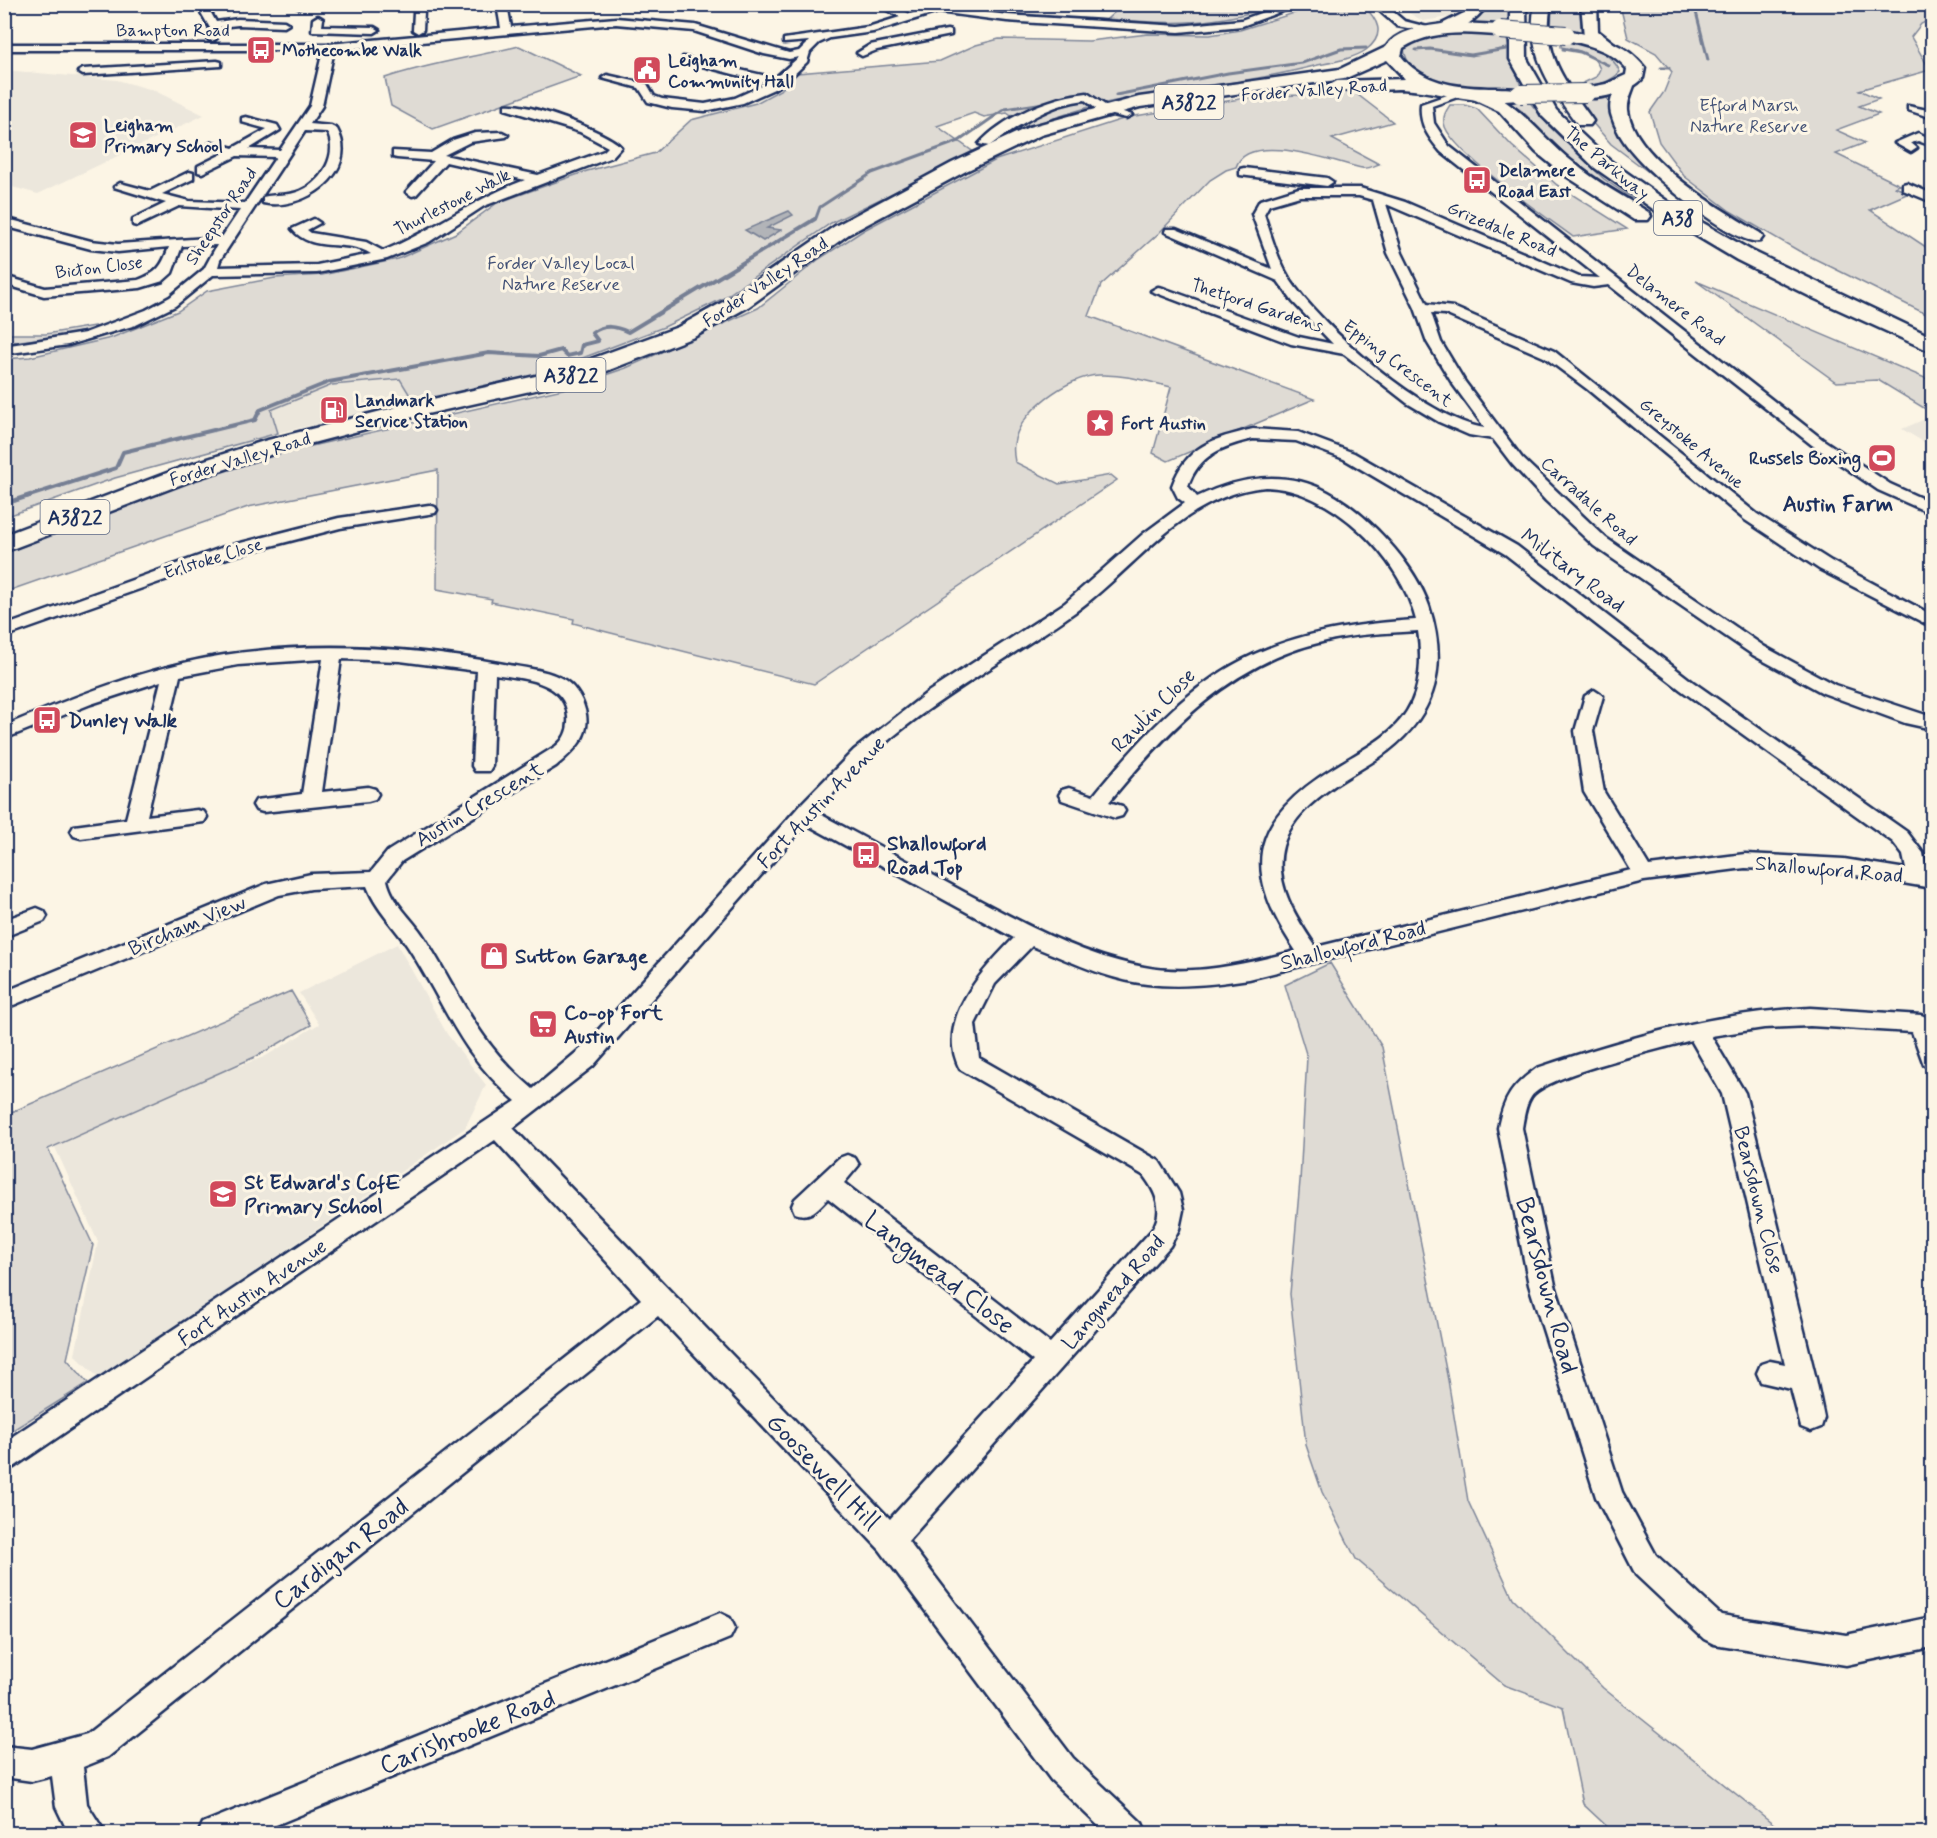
<svg xmlns="http://www.w3.org/2000/svg" width="1937" height="1838" font-family="Mynerve,sans-serif">
<rect width="100%" height="100%" fill="#fcf5e5"/>
<filter id="ink" filterUnits="userSpaceOnUse"><feTurbulence type="fractalNoise" baseFrequency=".0167" numOctaves="2"/><feDisplacementMap in="SourceGraphic" scale="12" xChannelSelector="R" yChannelSelector="G"/><feConvolveMatrix kernelMatrix="1 2 1 2 8 2 1 2 1" color-interpolation-filters="sRGB"/></filter>
<g filter="url(#ink)">
<path fill="#ece7dc" d="M1395,5H1458L1450,17L1423,21Z
M4,70L117,80L153,90L204,115L38,194L5,185Z
M400,379L414,402L278,433L271,410L332,385Z
M1932,416V447L1902,429Z
M397,944L447,1034L486,1085L465,1128L99,1378L75,1355L98,1242L54,1145L180,1087L264,1057L319,1024L299,993Z"/>
<path fill="#dfdbd4" stroke="#7d8599" stroke-width="1.5" d="M1124,4H1279V5C1213,25 1175,25 1107,19Z
M1320,5H1363C1377,19 1387,34 1366,50C1353,59 1333,62 1318,65C1252,82 1183,89 1115,101C1084,107 1056,117 1028,128L1007,113L984,117L974,113L937,126L975,153L831,223L722,299L664,327L530,378L414,402L400,379L332,385L271,410L278,433L115,478L5,517V359L30,357L111,338L178,311L207,291L275,278L322,275L398,259L456,233L497,203L587,171L655,153L691,120L756,103L782,89L797,73L940,61L976,45L999,39L1089,41L1148,34L1210,35L1240,30Z
M1491,5H1516L1512,28L1466,26Z
M1552,5H1580L1581,33L1573,34L1551,30Z
M1620,5H1932V19L1921,24L1911,37L1930,70L1859,90L1879,99L1859,106L1879,114L1836,130L1865,143L1836,154L1900,185L1895,187L1909,193L1870,210L1932,251V317L1799,251L1730,211L1684,176L1659,142L1650,112L1664,92L1672,72L1656,53L1628,38Z
M1438,32L1505,33L1521,87C1492,89 1403,89 1404,46Z
M1561,40C1583,42 1611,50 1620,72C1610,83 1593,87 1578,89L1577,86L1596,77L1600,69C1594,52 1577,50 1561,47Z
M519,46L581,76L433,129L391,106L385,78C429,63 475,57 519,46Z
M1349,88L1393,122L1332,139L1379,164C1374,166 1367,169 1362,168C1335,162 1248,130 1236,167L1226,170L1210,180L1159,233L1101,285L1089,316L1314,399L1168,461L1153,453L1171,387C1147,381 1124,374 1099,375C1068,376 1018,412 1014,444C1013,450 1014,457 1015,462L1059,484L1111,475L1117,480L814,684L607,632L573,623L574,619L491,602L492,599L437,589L438,470L248,507L5,592V553L192,480L285,452L567,388L626,368L758,308L819,259L864,230L996,160L1129,117L1252,97L1299,95Z
M1601,96L1607,97L1614,118L1686,200L1611,144L1570,97Z
M1505,100H1528L1549,126L1604,179L1637,202L1582,171L1522,111Z
M1450,105H1465L1477,109L1512,146L1557,185L1627,229L1573,237C1549,219 1447,149 1444,123C1443,115 1446,111 1450,105Z
M1696,281L1932,381V413L1878,380L1836,382Z
M94,326L98,328L68,335L5,343V334H46Z
M1330,963L1382,1047L1448,1380L1468,1501L1513,1598L1603,1688L1785,1833H1614L1583,1804L1563,1707L1504,1685L1356,1559L1322,1492L1306,1445L1290,1294L1300,1181L1307,1057L1285,985Z
M291,991L311,1025L257,1056L48,1149L93,1245L67,1359L88,1383L5,1435V1115Z"/>
<path fill="#b2b4b8" stroke="#767f94" stroke-width="1.5" d="M789,211L793,215L767,228L781,230L763,241L745,230Z"/>
<g fill="none" stroke-linecap="round" stroke-linejoin="round">
<path stroke="#767f94" stroke-width="3" d="M1694,4L1708,60
M1563,49L1580,52L1608,65
M1416,50L1430,49L1471,55L1506,49
M1661,68H1669
M1116,95L1228,73L1302,63L1341,49L1366,48
M812,220L816,218L820,207L872,173L959,141L1005,109L1051,102"/>
<path stroke="#767f94" stroke-width="4" d="M26,497L116,468L123,452L255,420L260,410L329,382L489,353L539,356L561,350L567,356L580,353L582,345L598,341L592,333C604,324 615,326 628,332L815,219"/>
<path stroke="#767f94" stroke-width="4.5" d="M4,504L31,495"/>
<g stroke="#1b2f5e" stroke-width="5">
<path id="minor" d="M196,4H206L216,22L238,19L284,21L289,24L284,27L238,25L220,27L217,38L212,41L207,38L210,28Z
M288,4H304V5L299,8Z
M507,4L511,27L616,18L695,25L789,53L799,51L809,41L784,43V39L868,27L900,17L876,4H890L910,14L938,6L1007,15L1179,26L1241,20L1286,4H1302L1242,26L1179,32L1007,21L938,12L873,32L830,38L819,43L810,52L807,62L788,80L774,89L743,103L705,111L672,108L648,102L639,88L602,78L607,75L647,84L654,96L662,99L705,104L735,98L768,83L683,61V57L775,78L799,57L789,59L764,54L694,31L616,24L334,50L322,106L310,124L331,126L337,129C361,173 302,212 263,203V197C275,194 289,196 300,191C322,182 339,154 327,132L305,131L220,260L218,267L317,265L371,254C347,238 312,254 292,229L314,219L320,223L307,230L311,233L366,242L383,251C433,231 475,198 525,180L446,162L416,195L412,196L406,192L434,161L397,158L393,157V151L431,153L453,140L475,133L502,132L508,135L506,137L470,142L444,155L538,175L604,151L608,147L580,132L505,109V105C524,101 609,132 621,147L612,157L484,206L429,242L387,259L317,273L213,275L175,306L136,325L68,345L4,354V346L85,333L146,310L170,297L204,269L217,245L182,246L172,273L163,281L140,288L44,296L4,284V276L45,288L138,280C158,273 162,266 169,247L118,252L91,249L4,226V218L91,241L118,244L222,237L240,210L179,206L137,226L133,225V219L166,203L114,187L120,183L150,191L189,172L193,173V179L162,194L189,201L245,203L276,157L237,156L202,173L198,172V166L224,153L206,146L212,142L233,148L267,129L242,122V118L246,117L277,125L280,130L249,149L280,150L310,106L323,50H4V44H329L501,28L497,5Z
M703,4H713V5L708,8Z
M1372,4H1384L1404,21L1439,30L1434,33L1397,26Z
M419,9L424,12L423,30L418,33L413,30L414,12Z
M318,16L323,19L322,26L374,27L379,30L374,33L312,31L313,19Z
M947,30L951,31V35L877,50L862,56L857,53L870,45Z
M217,61L221,62V66L83,75L78,72L83,69Z
M1459,91L1469,93L1432,106L1434,123L1449,146L1822,439L1890,484L1932,503V514L1878,490L1812,445L1609,285L1593,287L1571,283L1386,204L1402,253L1427,304L1453,307L1554,351L1757,514L1831,561L1932,615V627L1819,569L1745,520L1587,389L1544,357L1445,314L1431,313L1441,342L1465,382L1522,458L1606,538L1765,647L1835,685L1932,717V729L1905,723L1823,693L1753,655L1594,546L1546,501L1512,464L1493,439L1469,435L1439,422L1407,403L1344,354L1291,344L1151,291L1158,287L1163,288L1299,337L1333,344L1293,302L1278,281L1165,232L1166,229H1176L1272,269L1252,214L1260,200L1299,188H1360L1405,202L1579,277L1600,278L1441,152C1428,137 1419,124 1421,104ZM1300,196H1359L1373,200L1388,253L1415,308L1427,342L1452,383L1485,428C1427,420 1321,327 1289,278C1277,258 1271,235 1264,214L1269,205Z
M1087,93L1108,107L1132,115L1126,118L1100,112L1085,100C1048,104 1018,126 989,146L979,144C1003,117 1052,96 1087,93Z
M1908,106L1932,111V118L1908,110Z
M1918,133L1932,139V146L1918,141L1911,143L1917,148L1911,152L1895,143Z
M1244,168L1327,178L1333,182L1327,186L1240,175V169Z
M1907,183L1932,194V202L1903,190V184Z
M1253,429L1298,432L1354,453L1517,546L1693,682L1907,832L1923,853L1927,873L1932,874V888L1844,873L1745,868L1644,881L1249,979C1215,984 1182,988 1147,984C1108,980 1068,960 1032,946L995,984L975,1024L979,1058L1159,1161L1179,1193L1183,1210L1179,1229L1170,1246L908,1541L1073,1758L1142,1823L1147,1834H1107L1051,1780L880,1550L658,1316L108,1757L83,1767L87,1804L106,1834H69L56,1807L52,1776L32,1781L4,1777V1746L32,1749L87,1734L641,1299L495,1140L14,1467L4,1471V1442L516,1101C459,1053 447,1007 408,947C395,927 376,910 367,886L311,889L279,895L4,1009V992L266,884L311,874L371,872L388,851L556,746C565,739 569,729 568,717C566,680 522,679 495,674L492,766L489,771H475L472,766L477,671L400,661L341,659L322,792L368,787L375,789L378,794L375,799L368,801L263,812L256,810L253,805L256,800L302,794L323,659L238,665L180,676L147,816L197,810L204,812L207,817L204,822L81,838L74,836L71,831L74,826L126,819L161,681L91,704L4,739V726C76,696 148,667 224,655C316,641 413,647 504,664C522,668 544,669 561,678C573,684 582,697 585,710C592,735 574,751 556,766L402,861L387,880C392,903 412,918 424,937C462,997 476,1041 533,1089L584,1046L803,802L854,750L928,692L1065,603L1143,534L1185,503L1178,498L1172,486C1187,445 1213,439 1253,429ZM1253,439L1296,441L1344,459L1505,554L1681,690L1893,842L1903,855L1906,869L1844,859L1745,854L1649,866L1604,792L1593,731L1603,696L1594,690L1585,696L1575,731L1584,792L1631,870L1316,947C1296,918 1273,883 1283,846C1287,831 1298,816 1310,805C1330,786 1354,774 1377,759C1434,720 1450,671 1429,606C1415,564 1367,513 1328,492C1285,469 1238,477 1197,497L1188,486C1199,455 1222,446 1253,439ZM1265,487C1331,488 1401,558 1416,620C1254,630 1193,674 1093,796L1069,788L1062,790L1059,795L1062,800L1115,818L1122,816L1125,811L1122,806L1109,802C1167,731 1229,664 1322,642C1353,634 1386,633 1418,631C1422,656 1421,689 1407,711C1391,737 1360,751 1335,767C1249,820 1241,869 1296,951C1248,963 1194,977 1144,967C1079,955 1021,922 964,892C915,865 866,839 816,812C844,781 872,752 905,727C959,685 1019,652 1075,612C1137,567 1183,495 1265,487ZM806,824L1014,938C983,970 934,1020 960,1069L1143,1175C1156,1192 1165,1210 1152,1230L1050,1343L844,1183L859,1165L855,1158L847,1155L839,1158L795,1199L792,1206L795,1213C811,1219 818,1208 828,1198L1033,1361L890,1519L513,1128L593,1066Z
M429,505L435,507L437,510L435,513L340,528L233,556L4,637V626L221,548L339,518Z
M37,908L44,911L47,916L44,921L4,937V920Z
M1810,1008L1921,1015L1929,1018L1932,1025V1068L1924,1065L1912,1032L1810,1026L1764,1028L1711,1036L1745,1093L1816,1379L1824,1418L1821,1427L1811,1431L1801,1427L1791,1389L1761,1382L1757,1373L1761,1364L1770,1361L1785,1364L1722,1094L1691,1040C1658,1050 1548,1074 1531,1097C1525,1106 1524,1117 1522,1128L1555,1285L1622,1492L1656,1555L1721,1615L1846,1635L1932,1617V1647L1846,1665L1714,1644L1704,1639L1636,1575L1596,1497L1529,1285L1498,1128C1504,1097 1512,1086 1537,1068C1626,1038 1716,1012 1810,1008Z
M720,1613L730,1618L735,1628L730,1638L254,1834H198L203,1823Z"/>
</g>
<g stroke="#1b2f5e" stroke-width="5">
<path id="primary" d="M1459,23L1500,25L1508,30C1502,38 1491,34 1481,34C1453,32 1428,33 1403,48L1401,56C1438,104 1518,79 1529,94L1526,98C1485,108 1442,91 1401,89C1388,89 1334,94 1328,86L1337,81L1405,79L1387,60L1344,79L1140,107L1041,135L966,171L849,234L748,307L694,337L599,374L571,382L400,420L282,451L198,478L4,552V535L180,468L264,441L397,407L558,371L678,327L732,297L835,226L952,163L1029,127L1139,97L1340,69L1386,47C1398,27 1438,24 1459,23Z
M1566,30C1596,36 1626,42 1645,68L1643,78C1632,92 1596,101 1580,97L1577,93L1580,89L1606,84L1626,75L1627,69C1610,48 1585,45 1560,38L1558,35Z"/>
</g>
<g stroke="#1b2f5e" stroke-width="5">
<path id="trunk" d="M1471,4H1488C1478,18 1458,36 1440,31L1438,28L1440,25L1464,13Z
M1510,4H1526L1527,59L1556,110L1609,160L1677,208L1752,251L1932,337V352L1811,297L1737,260L1663,216L1595,168L1542,116L1510,59Z
M1535,4H1551C1541,56 1566,82 1593,121L1590,125H1578C1550,88 1525,52 1535,4Z
M1581,4H1597L1598,31L1616,45L1614,49H1602L1584,36Z
M1626,78L1635,83C1632,92 1627,101 1628,110C1633,158 1722,210 1760,233L1763,237L1760,241C1735,247 1651,175 1634,154C1624,143 1615,129 1611,114C1608,103 1614,93 1617,83Z
M1475,88C1517,98 1541,138 1574,163C1596,182 1623,196 1648,212L1651,216L1648,220H1634L1563,174L1536,152L1499,111L1469,97L1466,93L1469,89Z"/>
</g>
<use href="#minor" fill="#fcf5e5" fill-rule="evenodd"/>
<use href="#primary" fill="#fcf5e5" fill-rule="evenodd"/>
<use href="#trunk" fill="#fcf5e5" fill-rule="evenodd"/>
<g stroke="#1b2f5e" stroke-width="20" stroke-linecap="butt">
<path id="primary-bridge" d="M1500,30L1566,35
M1520,94L1586,93"/>
</g>
<use href="#primary-bridge" stroke="#fcf5e5" stroke-width="18"/>
</g>
</g>
<defs>
<g id="bus-square" transform="scale(1.5)"><rect x="-9" y="-9" width="18" height="18" rx="4" fill="#d1495b" stroke="#fcf5e5"/><path d="M-5-6H5V4H4V6H2V4H-2V6H-4V4H-5ZM-3.5-4V0h7V-4ZM-3.5 1.2v1.5H-2V1.2ZM2 1.2v1.5H3.5V1.2Z" fill="#fff"/></g>
<g id="civic-square" transform="scale(1.5)"><rect x="-9" y="-9" width="18" height="18" rx="4" fill="#d1495b" stroke="#fcf5e5"/><path d="M-.6-6.5H3V-4.5H.6V-3L4-1V1h2V6H-6V1h2V-1L-.6-3ZM-1.2 2.5V6h2.4V2.5Z" fill="#fff"/></g>
<g id="school-square" transform="scale(1.5)"><rect x="-9" y="-9" width="18" height="18" rx="4" fill="#d1495b" stroke="#fcf5e5"/><path d="M0-5L7-2L0 1L-7-2ZM-4 1L0 2.5L4 1V4Q0 6-4 4Z" fill="#fff"/></g>
<g id="fuel-square" transform="scale(1.5)"><rect x="-9" y="-9" width="18" height="18" rx="4" fill="#d1495b" stroke="#fcf5e5"/><path d="M-5.5-6h7V0h2V4h1.3V-2.5L3-4.5l.8-.8L6-3V5H2.5V1h-1V6h-7ZM-4.2-4.7v3.2H.2V-4.7Z" fill="#fff"/></g>
<g id="sight-square" transform="scale(1.5)"><rect x="-9" y="-9" width="18" height="18" rx="4" fill="#d1495b" stroke="#fcf5e5"/><path d="M0-6L1.8-2.2L6-1.7L2.9 1.2L3.7 5.4L0 3.3L-3.7 5.4L-2.9 1.2L-6-1.7L-1.8-2.2Z" fill="#fff"/></g>
<g id="stadium-square" transform="scale(1.5)"><rect x="-9" y="-9" width="18" height="18" rx="4" fill="#d1495b" stroke="#fcf5e5"/><path d="M0-5a6.5 5 0 1 0 0 10a6.5 5 0 1 0 0-10ZM-3.5-1.8h7v3.6h-7Z" fill="#fff"/></g>
<g id="shop-square" transform="scale(1.5)"><rect x="-9" y="-9" width="18" height="18" rx="4" fill="#d1495b" stroke="#fcf5e5"/><path d="M-5-2.5h2.3a2.7 3.5 0 0 1 5.4 0H5L5.5 6h-11ZM-1.5-2.5h3a1.5 2.3 0 0 0-3 0Z" fill="#fff"/></g>
<g id="supermarket-square" transform="scale(1.5)"><rect x="-9" y="-9" width="18" height="18" rx="4" fill="#d1495b" stroke="#fcf5e5"/><path d="M-6-5.5h2.5l.6 2H6L4.5 2H-2.5L-4.4-4H-6ZM-1.5 3.2a1.3 1.3 0 1 0 .1 0ZM3 3.2a1.3 1.3 0 1 0 .1 0Z" fill="#fff"/></g>
</defs>
<g fill-rule="evenodd">
<use href="#bus-square" x="261" y="50"/>
<use href="#civic-square" x="647" y="70"/>
<use href="#school-square" x="83" y="135"/>
<use href="#bus-square" x="1477" y="180"/>
<use href="#fuel-square" x="334" y="410"/>
<use href="#sight-square" x="1100" y="423"/>
<use href="#stadium-square" x="1882" y="458"/>
<use href="#bus-square" x="47" y="720"/>
<use href="#bus-square" x="866" y="855"/>
<use href="#shop-square" x="494" y="956"/>
<use href="#supermarket-square" x="543" y="1024"/>
<use href="#school-square" x="223" y="1194"/>
</g>
<g text-anchor="middle" stroke-width="6" stroke-linejoin="round" paint-order="stroke">
<g font-size="18" fill="#1b2f5e" stroke="#fcf5e5">
<text x="173" y="36">Bampton Road</text>
<text transform="translate(1314 90) rotate(-4)" y="6">Forder Valley Road</text>
<text transform="translate(1607 163) rotate(40)" y="6">The Parkway</text>
<text transform="translate(452 202) rotate(-27)" y="6">Thurlestone Walk</text>
<text transform="translate(221 216) rotate(-56)" y="6">Sheepstor Road</text>
<text transform="translate(1502 229) rotate(23)" y="6">Grizedale Road</text>
<text transform="translate(99 267) rotate(-7)" y="6">Bicton Close</text>
<text transform="translate(765 282) rotate(-34)" y="6">Forder Valley Road</text>
<text transform="translate(1257 305) rotate(18)" y="6">Thetford Gardens</text>
<text transform="translate(1676 305) rotate(38)" y="6">Delamere Road</text>
<text transform="translate(1398 363) rotate(37)" y="6">Epping Crescent</text>
<text transform="translate(1692 443) rotate(40)" y="6">Greystoke Avenue</text>
<text transform="translate(240 459) rotate(-17)" y="6">Forder Valley Road</text>
<text transform="translate(1589 501) rotate(42)" y="6">Carradale Road</text>
<text transform="translate(213 558) rotate(-17)" y="6">Erlstoke Close</text>
</g>
<g font-size="18" font-weight="bold" fill="#1b2f5e" stroke="#fcf5e5" text-anchor="start">
<text x="282" y="56">Mothecombe Walk</text>
<text x="668" y="66">Leigham<tspan x="668" dy="21">Community Hall</tspan></text>
<text x="104" y="131">Leigham<tspan x="104" dy="21">Primary School</tspan></text>
<text x="1498" y="176">Delamere<tspan x="1498" dy="21">Road East</tspan></text>
<text x="355" y="406">Landmark<tspan x="355" dy="21">Service Station</tspan></text>
<text x="1121" y="429">Fort Austin</text>
<text x="1861" y="464" text-anchor="end">Russels Boxing</text>
</g>
<g font-size="18" fill="#425176" stroke="#fcf5e5">
<text x="1749" y="111">Efford Marsh<tspan x="1749" dy="21">Nature Reserve</tspan></text>
<text x="561" y="269">Forder Valley Local<tspan x="561" dy="21">Nature Reserve</tspan></text>
</g>
<g fill="#fcf5e5" stroke="#5e6a86" stroke-width="1.5">
<rect x="1154.5" y="85" width="69" height="34" rx="4.5"/>
<rect x="1654" y="201" width="48" height="34" rx="4.5"/>
<rect x="536.5" y="358" width="69" height="34" rx="4.5"/>
<rect x="40.5" y="500" width="69" height="34" rx="4.5"/>
</g>
<g font-size="20" font-weight="bold" fill="#1b2f5e">
<text x="1189" y="109">A3822</text>
<text x="1678" y="225">A38</text>
<text x="571" y="382">A3822</text>
<text x="75" y="524">A3822</text>
</g>
<g font-size="21" fill="#1b2f5e" stroke="#fcf5e5">
<text transform="translate(1573 570) rotate(37)" y="7">Military Road</text>
<text transform="translate(1153 710) rotate(-45)" y="7">Rawlin Close</text>
<text transform="translate(821 802) rotate(-46)" y="7">Fort Austin Avenue</text>
<text transform="translate(479 804) rotate(-31)" y="7">Austin Crescent</text>
<text transform="translate(1829 869) rotate(5)" y="7">Shallowford Road</text>
<text transform="translate(187 925) rotate(-23)" y="7">Bircham View</text>
<text transform="translate(1353 945) rotate(-14)" y="7">Shallowford Road</text>
<text transform="translate(1759 1200) rotate(76)" y="7">Bearsdown Close</text>
<text transform="translate(252 1292) rotate(-34)" y="7">Fort Austin Avenue</text>
<text transform="translate(1113 1292) rotate(-49)" y="7">Langmead Road</text>
</g>
<g font-size="21" font-weight="bold" fill="#1b2f5e" stroke="#fcf5e5" text-anchor="start">
<text x="68" y="727">Dunley Walk</text>
<text x="887" y="850">Shallowford<tspan x="887" dy="24">Road Top</tspan></text>
<text x="515" y="963">Sutton Garage</text>
<text x="564" y="1019">Co-op Fort<tspan x="564" dy="24">Austin</tspan></text>
<text x="244" y="1189">St Edward's CofE<tspan x="244" dy="24">Primary School</tspan></text>
</g>
<g font-size="22" font-weight="bold" fill="#1b2f5e" stroke="#fcf5e5">
<text x="1838" y="511">Austin Farm</text>
</g>
<g font-size="26" fill="#1b2f5e" stroke="#fcf5e5">
<text transform="translate(940 1272) rotate(38)" y="9">Langmead Close</text>
<text transform="translate(1548 1285) rotate(75)" y="9">Bearsdown Road</text>
<text transform="translate(824 1471) rotate(46)" y="9">Goosewell Hill</text>
<text transform="translate(340 1553) rotate(-38)" y="9">Cardigan Road</text>
<text transform="translate(467 1731) rotate(-22)" y="9">Carisbrooke Road</text>
</g>
</g>
<rect width="1937" height="1838" fill="none" stroke="#fcf5e5" stroke-width="24"/>
<rect x="12" y="12" width="1913" height="1814" fill="none" stroke="#1b2f5e" stroke-width="2" filter="url(#ink)"/>
</svg>
